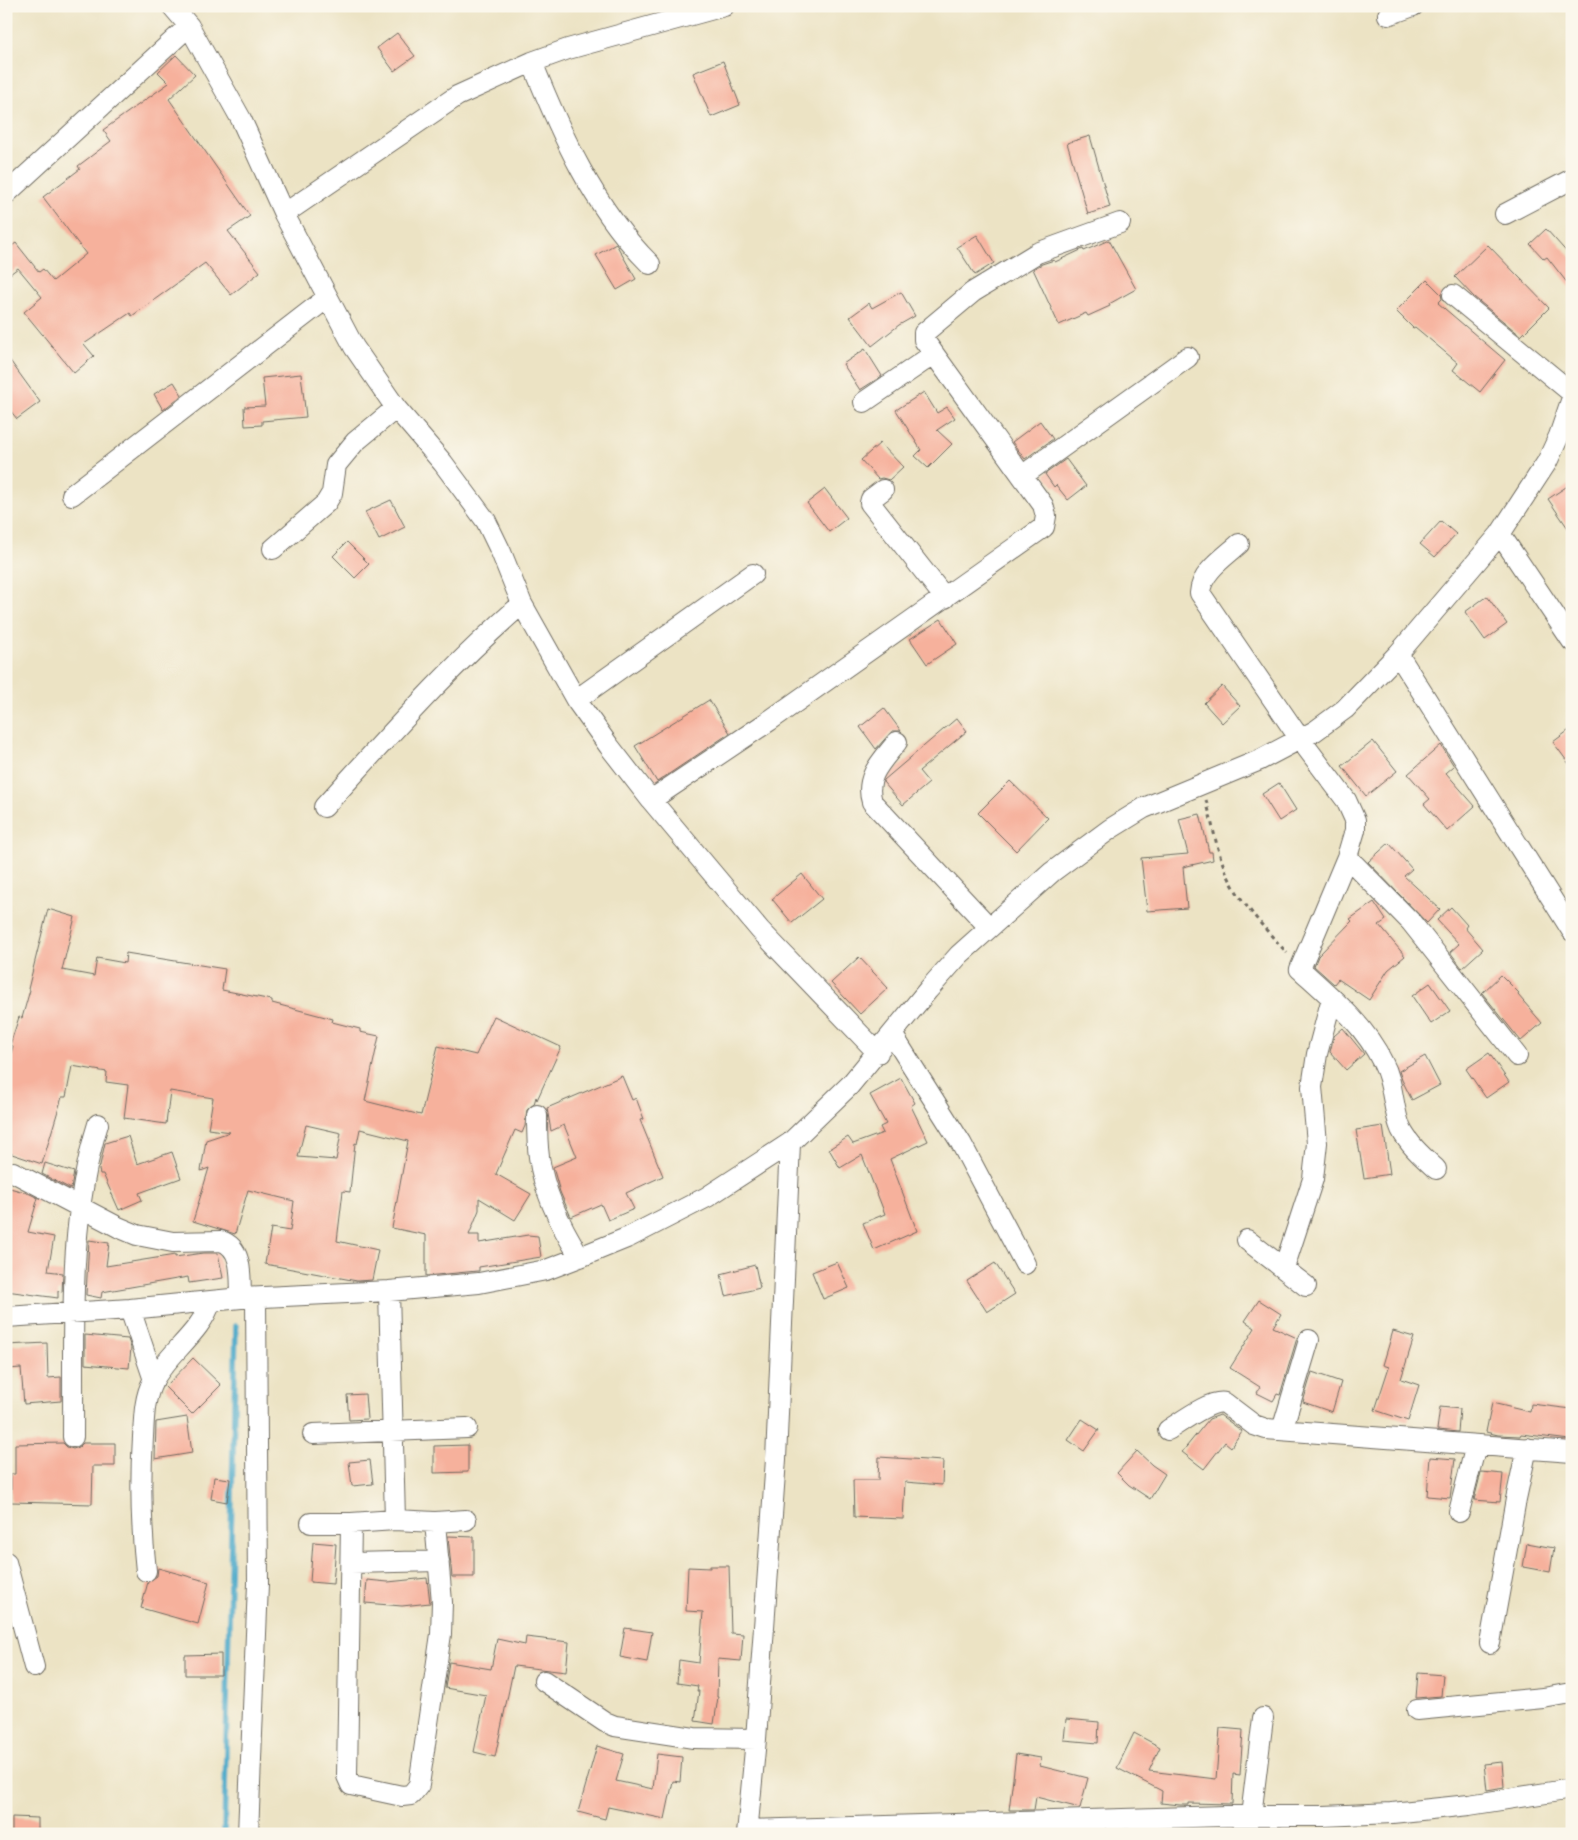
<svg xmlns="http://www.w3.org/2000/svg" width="1578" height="1840" font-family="'Libre Bodoni',serif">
<rect width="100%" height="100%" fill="#fbf7ec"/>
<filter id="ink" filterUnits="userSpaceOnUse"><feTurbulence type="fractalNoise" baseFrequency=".02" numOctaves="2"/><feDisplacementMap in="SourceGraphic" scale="10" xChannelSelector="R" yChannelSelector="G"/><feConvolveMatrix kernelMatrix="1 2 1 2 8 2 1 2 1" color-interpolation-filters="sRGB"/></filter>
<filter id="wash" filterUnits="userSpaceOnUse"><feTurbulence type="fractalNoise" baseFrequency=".0096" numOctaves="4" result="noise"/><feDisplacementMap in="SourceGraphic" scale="20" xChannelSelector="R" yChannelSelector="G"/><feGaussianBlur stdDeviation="1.12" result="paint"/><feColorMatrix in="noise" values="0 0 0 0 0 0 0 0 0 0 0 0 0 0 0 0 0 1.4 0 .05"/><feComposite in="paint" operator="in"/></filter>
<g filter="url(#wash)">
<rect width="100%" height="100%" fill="#ece3c4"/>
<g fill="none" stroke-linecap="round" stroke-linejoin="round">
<path stroke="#4ba9c9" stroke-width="5.5" d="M224,1834L236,1326"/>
</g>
<g id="blocks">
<path fill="#f6b19c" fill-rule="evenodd" d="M397,33L415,56L394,71L377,48Z
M176,55L195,75L169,99L250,216L228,231L260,272L231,295L205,263L132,316L130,313L84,344L94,356L74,373L24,312L42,297L18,268L6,277V250L16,243L39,272L43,269L53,281L86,254L43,197L80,169L78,166L111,141L103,130L169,83L158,72Z
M723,61L740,105L711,117L693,73Z
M1090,136L1110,207L1088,214L1067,143Z
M1546,229L1572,258V289L1547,257L1544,259L1530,244Z
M977,235L994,263L975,275L957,247Z
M1109,240L1136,289L1109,304L1110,306L1088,316L1086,313L1059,325L1033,269L1042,264L1054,260L1055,262L1083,249L1084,251Z
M616,244L636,279L617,290L596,255Z
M1488,245L1549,308L1521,336L1474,297L1455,277Z
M1427,280L1441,294L1442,299L1438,303L1505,360L1480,392L1453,370L1458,363L1415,327L1413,328L1396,311Z
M901,292L915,316L899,325L872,346L850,317L869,303L872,308Z
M865,349L882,376L860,390L843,364Z
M6,355L40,402L17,419L6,405Z
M301,374L306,417L262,421V425L245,426L244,407L265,406L262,378Z
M174,382L182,395L163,410L154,394Z
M924,392L937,413L947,407L955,418L937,430L952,444L928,468L915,456L921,450L896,410Z
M1040,421L1053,439L1025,459L1012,442Z
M880,443L903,467L889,480L882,478L878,479L861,460Z
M1066,459L1086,486L1068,500L1056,485L1054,487L1045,474Z
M1572,483V534L1548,499Z
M825,489L847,518L829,532L807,503Z
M391,500L405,527L379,540L365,512Z
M1441,521L1456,534L1435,557L1420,544Z
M347,542L369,564L355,578L333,556Z
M1487,596L1507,624L1485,640L1465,612Z
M941,619L957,644L927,664L910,639Z
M1222,686L1240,706L1222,723L1204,703Z
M709,700L730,733L657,782L635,746Z
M884,708L901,731H892L876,749L860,727Z
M957,718L967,731L919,771L929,783L903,805L883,782L884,780Z
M1572,728V768L1553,742Z
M1373,741L1397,771L1366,796L1342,766Z
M1441,745L1454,766L1446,773L1475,806L1447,831L1424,804L1430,799L1408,774Z
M1010,781L1048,818L1016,851L978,813Z
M1279,783L1296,810L1279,821L1262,794Z
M1200,814L1209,852H1212L1213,860L1183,867L1187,908L1147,911L1141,858L1188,854L1179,819Z
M1389,843L1412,869L1404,876L1440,909L1427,923L1368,862Z
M802,874L822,899L792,923L772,899Z
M1374,902L1386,920L1379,925L1405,956L1388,970L1369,1000L1338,979L1334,984L1314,966L1318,956L1352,921L1350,919Z
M1451,907L1467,925L1465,928L1483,949L1462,968L1450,952L1459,944L1437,920Z
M48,909L75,917L62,970L94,976L97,958L125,963L126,953L225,969L222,990L272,1000V1003L333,1019L332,1022L360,1029V1032L379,1036L365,1101L421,1115L438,1046L476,1055L494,1016L561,1047L537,1100L536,1097L534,1104L527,1110L525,1126L522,1133L515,1130L496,1174L531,1194L515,1220L479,1198V1210L469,1235H479V1243L528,1235L538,1236L541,1257L479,1267V1271H477L426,1276V1235L392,1228L408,1141L360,1129L357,1144L355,1143L350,1192L343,1191L337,1241L378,1250L372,1280L357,1281L265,1264L271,1228L290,1231L294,1201L248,1190L235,1234L193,1221L209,1168L201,1171L206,1140L230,1132L208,1129L213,1098L170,1091L166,1124L124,1118L128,1085L106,1082L107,1072L72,1066L66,1097H62L42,1164L6,1152V1072L13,1046L10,1045L19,1017L22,1018L30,990L28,989ZM306,1125L341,1133L336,1160L298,1157Z
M859,957L888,988L860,1014L831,983Z
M1501,975L1519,993L1518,995L1542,1023L1521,1041L1482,993Z
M1430,983L1450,1011L1431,1024L1412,996Z
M1343,1028L1364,1054L1346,1070L1330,1052L1334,1036Z
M1489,1053L1509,1082L1486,1098L1466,1069Z
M1425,1056L1440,1085L1412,1100L1402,1080L1399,1071Z
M622,1076L632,1100L636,1098L644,1119L640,1120L663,1176L626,1193L634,1209L608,1220L601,1204L571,1217L560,1192L553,1167L577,1157L564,1125L551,1131L547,1108Z
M901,1078L915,1103L911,1106L928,1141L890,1159L917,1231L874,1250L863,1223L885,1214L862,1155L840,1168L829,1149L848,1137L853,1144L883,1133L880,1127L886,1124L870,1095Z
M1383,1126L1390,1174L1364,1178L1356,1130Z
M128,1136L137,1164L172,1152L181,1178L139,1193L142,1200L119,1210L103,1174H100L99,1170L105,1143Z
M45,1163L74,1172L71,1189L42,1174Z
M6,1187L28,1193L38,1198L28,1232L54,1237L48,1271L63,1273L62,1292L58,1291V1298L6,1291Z
M89,1240L109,1243L106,1266L175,1255V1257L203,1253H218L223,1278L189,1283L188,1277L102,1292L101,1298L86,1295Z
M837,1262L849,1288L823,1299L812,1272Z
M995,1263L1015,1294L987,1312L967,1281Z
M755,1265L760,1288L726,1296L721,1274Z
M1259,1300L1281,1314L1273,1327L1297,1338L1280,1395L1277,1394L1273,1401L1257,1393L1260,1387L1230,1368L1255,1328L1245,1321Z
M1393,1331L1414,1337L1401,1379L1419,1385L1408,1421L1375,1410L1389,1367L1383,1365Z
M85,1335L128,1339L131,1348L129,1368L85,1364Z
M47,1343L48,1378L61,1377V1401L24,1404L21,1368L7,1369L6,1345Z
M193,1358L221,1385L192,1414L165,1387Z
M1312,1372L1341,1382L1332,1412L1303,1402Z
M365,1394L367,1419L349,1420L347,1395Z
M1492,1403L1530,1412L1531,1404L1572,1409L1570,1440L1521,1434L1520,1436L1498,1435L1486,1432Z
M1440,1407L1460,1409L1458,1432L1437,1430Z
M1220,1415L1242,1431L1231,1447L1225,1442L1204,1469L1182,1452L1209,1419Z
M187,1417L192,1453L155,1459L156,1422Z
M1082,1419L1099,1430L1084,1451L1068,1440Z
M63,1443L67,1447L73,1449L79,1447L83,1443H115V1466H93L92,1504L11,1502V1474H15V1444Z
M468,1445V1472L434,1473V1446Z
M1137,1451L1152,1465L1165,1474L1150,1499L1129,1485L1117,1473Z
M879,1457L943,1461L942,1485L905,1482L903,1519L854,1517L853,1480H878Z
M1430,1457L1455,1459L1450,1498L1427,1496Z
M370,1460L373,1484L352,1486L349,1462Z
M1481,1472L1503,1474L1500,1502L1474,1500Z
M214,1477L230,1479L227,1502L211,1499Z
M448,1536L474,1537V1577H452Z
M313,1542L336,1544L333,1584L310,1582Z
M1527,1543L1554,1548L1550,1572L1523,1567Z
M710,1566H729L731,1633L743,1634L741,1661L718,1659L717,1697H718L714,1724L695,1721L699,1691H697L698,1686L677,1683L679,1660L699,1663L703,1612L686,1611L688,1567L710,1568Z
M158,1568L209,1582L198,1624L141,1608L148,1582L157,1576Z
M427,1578L430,1603L402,1606L365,1603L367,1580L388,1582Z
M625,1628L652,1632L647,1662L620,1657Z
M526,1637L569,1642L566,1672L514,1666L495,1757L474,1752L486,1695L445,1688L449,1662L491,1669L497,1639L525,1645Z
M221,1654V1675H185V1655Z
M1418,1673L1443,1675L1441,1696L1416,1698Z
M1066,1719L1099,1722L1098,1743L1064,1740Z
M1220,1728L1243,1730L1240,1775L1233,1774L1232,1804L1188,1803V1805H1180L1161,1803L1162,1791L1117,1768L1134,1733L1160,1747L1149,1771L1216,1779Z
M597,1746L624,1754L616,1781L653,1789L657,1754L682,1757L680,1782L673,1781L665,1819L608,1807L605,1819L578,1812Z
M1016,1754L1041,1758L1040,1766L1088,1778L1080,1808L1036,1797L1034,1810H1009Z
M1502,1762L1504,1787L1487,1790L1484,1764Z
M12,1817L38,1818V1834H12Z"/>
</g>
</g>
<g filter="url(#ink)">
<use href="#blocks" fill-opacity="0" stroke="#6f6b61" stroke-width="1"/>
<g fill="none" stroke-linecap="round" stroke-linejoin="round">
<g stroke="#6f6b61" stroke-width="22">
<path id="minor" d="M172,6L189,26L241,119L284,214L354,347L396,408L443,463L486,521L501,552L522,604L576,700L609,746L651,800L760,930L878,1053
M1388,15L1413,6
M532,62C561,134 594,209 650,264
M6,194L189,26
M284,214L457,96L532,62L568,49L724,6
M1505,214L1572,179
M1453,295L1572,393
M864,402L934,354
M1022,476L1188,357
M883,490L871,499L870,503L945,598
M72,495L327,298
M1500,534L1572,641
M1239,544C1225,557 1201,572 1200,593L1300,739L1346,800L1355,820V830L1347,857L1300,969C1331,997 1365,1025 1383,1063C1394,1083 1392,1108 1401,1129C1409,1145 1423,1157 1436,1169
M273,549L326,503L332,493L336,465L355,442L396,408
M1398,654L1572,931
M576,700L753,574
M897,742C882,761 864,777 872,802L989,927
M651,800L769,721L1044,527L1046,516L1043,505L934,354L924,340V333L973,292L1037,253L1120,223
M324,807C388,737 450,666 522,604
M1347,857L1411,922L1517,1056
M892,1034L961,1143L1025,1264
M537,1115C537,1129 537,1143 539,1157C544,1193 561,1227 580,1257
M13,1172L118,1227L137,1235L173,1242L221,1241C244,1248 240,1279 241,1298
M1247,1240L1306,1286
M1284,1268L1313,1179L1317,1143L1312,1087L1317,1054L1332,998
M389,1291L395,1520L435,1522L442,1602L441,1634L419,1785L411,1795L402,1796L351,1785L347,1776L351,1523L395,1520
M130,1309L154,1380
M6,1317L130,1309L241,1298L389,1291L479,1283L546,1270L580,1257L629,1237L707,1197L790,1143L850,1085L928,990L959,955L1052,872L1110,829L1144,808L1260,760L1315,731L1345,709L1398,654L1500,534L1547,462L1559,436L1572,398
M1168,1430C1181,1422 1211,1399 1225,1403L1254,1425L1266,1429L1572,1452
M1282,1430L1309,1340
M313,1434L467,1428
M73,1437C74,1335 67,1222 98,1124
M1459,1512L1476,1445
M435,1522L466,1520
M311,1523H351
M6,1562L34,1667
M351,1563L439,1561
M146,1571C141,1526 140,1482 143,1437C144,1418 144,1398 153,1381C169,1352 201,1333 211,1301
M1490,1643L1516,1499L1527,1448
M544,1681L605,1722L615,1726L694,1738L756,1739
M1417,1710L1543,1698L1572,1693
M1251,1816L1263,1718
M748,1830L1226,1816H1324L1392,1813L1469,1805L1572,1789
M248,1834L258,1584L256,1298
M747,1834L756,1739L776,1459L790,1143"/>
</g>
<path stroke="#6f6b61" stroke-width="3" stroke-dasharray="4 4" stroke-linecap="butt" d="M1206,800C1212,821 1215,843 1223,864C1235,898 1263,926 1287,953"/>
<use href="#minor" stroke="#fff" stroke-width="20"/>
</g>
</g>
<rect width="1578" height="1840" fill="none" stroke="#fbf7ec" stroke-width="25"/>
</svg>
